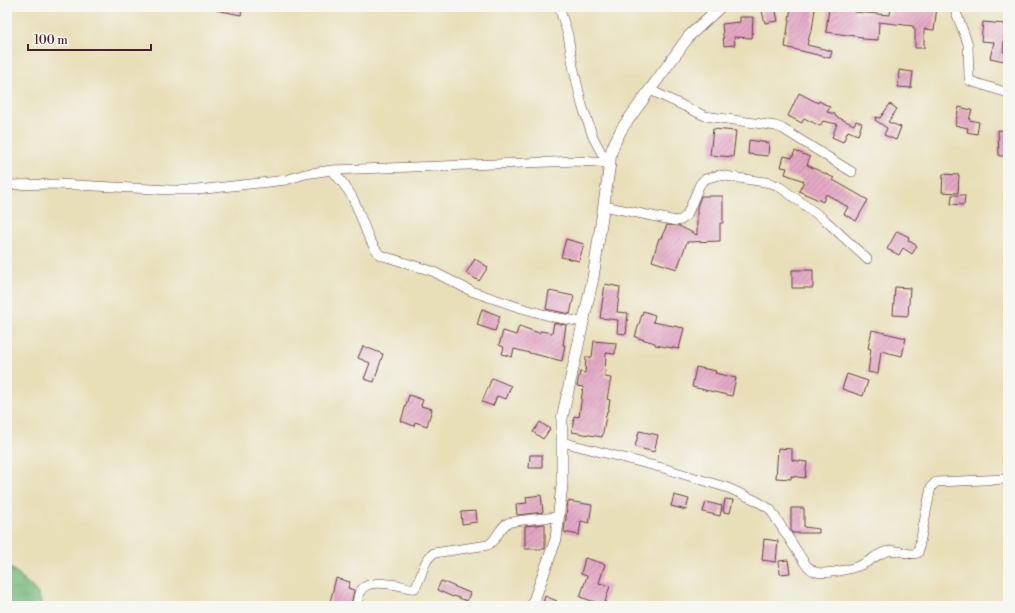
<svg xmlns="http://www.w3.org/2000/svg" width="1015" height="613" font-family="'Libre Bodoni',serif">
<defs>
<pattern id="forest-crowns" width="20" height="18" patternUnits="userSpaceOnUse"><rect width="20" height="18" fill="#73b67a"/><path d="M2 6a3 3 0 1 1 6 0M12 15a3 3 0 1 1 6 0" fill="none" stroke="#609364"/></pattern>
<pattern id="building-hatch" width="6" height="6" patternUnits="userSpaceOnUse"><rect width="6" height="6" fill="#e4a9c5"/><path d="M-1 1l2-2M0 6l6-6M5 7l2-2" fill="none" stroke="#bb89a0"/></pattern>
</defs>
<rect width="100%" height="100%" fill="#f6f6f2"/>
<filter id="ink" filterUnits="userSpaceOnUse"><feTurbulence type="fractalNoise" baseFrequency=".025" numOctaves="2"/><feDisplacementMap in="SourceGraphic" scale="8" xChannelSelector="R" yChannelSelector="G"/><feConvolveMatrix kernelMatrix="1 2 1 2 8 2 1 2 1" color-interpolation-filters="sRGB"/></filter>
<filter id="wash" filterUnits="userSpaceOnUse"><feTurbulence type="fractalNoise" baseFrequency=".012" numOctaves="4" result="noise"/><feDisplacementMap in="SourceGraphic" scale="16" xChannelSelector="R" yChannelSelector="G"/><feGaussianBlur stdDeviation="0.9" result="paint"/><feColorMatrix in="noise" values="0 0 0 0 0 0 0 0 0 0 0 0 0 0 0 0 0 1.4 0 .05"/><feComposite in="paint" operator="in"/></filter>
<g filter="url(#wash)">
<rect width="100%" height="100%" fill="#e8dfb9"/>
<path fill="url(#forest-crowns)" stroke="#5e6a52" d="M7,565L20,575L37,592L43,606H7Z"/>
<g id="blocks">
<path fill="url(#building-hatch)" d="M217,7H243L241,15L216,10Z
M761,7H775L778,21L765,23Z
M791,7L815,8L812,30H811L807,45L832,51L830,58L785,47Z
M829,7H855L854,12L890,15L891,7H937L934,30L924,29V48H915V28H913V26L879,22L878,40L862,39V37L826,32Z
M740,17H753L752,38L734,37L735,45L724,46L722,24L740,22Z
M983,22L1005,24L1003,52H1006L1004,61L990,58L994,42L981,41Z
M899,70L913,72L911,88L898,87Z
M799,93L818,103L819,101L830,107L827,112L835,114V116L854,125L856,121L862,123L858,135L848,131L843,142L832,137L837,124L823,121L820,126L804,118L802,123L788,116Z
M890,104L897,109L888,122L901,127L896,140L884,135L887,128L875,120L876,117L880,118Z
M959,107L972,110L969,120L979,122L977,134L967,132L968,128L955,125Z
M713,129L736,131L733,157L710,155Z
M998,130L1008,131V156H999Z
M749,140L769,143L768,156L748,154Z
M795,151L810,157L807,165L834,178L833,180L868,200L856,221L844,214L848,207L826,194L823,202L799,191L804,181L785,174L787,168L781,167L784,156L792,158Z
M943,174L959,175L958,193L942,192Z
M952,195H965L964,205L951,204Z
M701,196H723V223H720V241L687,242L677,269L652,261L659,238H661L667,225L679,226L697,235V207Z
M897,231L909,237L908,240L917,246L912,254L903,248L899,255L887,249Z
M566,239L584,244L579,261L561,257Z
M475,259L488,267L479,281L466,273Z
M792,270H813V288H792Z
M605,284L620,287L617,312L628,313L626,334L617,333L618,320L600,318Z
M895,287L910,288L908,316L893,315Z
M549,291L574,296L570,314L546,309Z
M482,309L500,316L495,331L477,325Z
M643,311L655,315L653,322L684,328L679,349L655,345V343L635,337Z
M554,323L566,325L563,345H565L562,361L514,349L512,357L502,354L504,347L499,345L503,331L516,335L519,326L539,333L540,331L552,333Z
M872,330L906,338L902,356L881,351L878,374L868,372L871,349L868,348Z
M594,341L616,343L615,354L606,353L605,377L611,378L607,399L610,400L608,411H607L602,437L572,432L574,416L579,417L583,387L577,386L580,372L585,373L586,357H592Z
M363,346L383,354L374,382L364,379L370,363L358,358Z
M696,367L716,371L715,373L736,378L732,396L692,387Z
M847,374L868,381L863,396L842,389Z
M492,378L511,386L506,399L497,396L493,406L482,402Z
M409,395L423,400L421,406L432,409L427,426L415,422L414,426L401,421Z
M540,422L550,429L543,439L533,432Z
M639,431L658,435L654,452L635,447Z
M778,448L792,449V460L807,462L805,478L791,476V479L776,478Z
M530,455H542V468H529Z
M541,495L543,512L517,515L516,504L527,503L526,497Z
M674,495L689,499L686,510L671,506Z
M725,499L733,500L730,513L723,512Z
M568,501L592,505L589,523L581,521L579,535L564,532Z
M706,502L722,506L720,516L703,512Z
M791,508H804V527L819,529V533H792L791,530Z
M476,511L477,522L462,524L461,512Z
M545,524V549H525V526Z
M764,539L778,541L776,562L762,560Z
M585,558L605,564L599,583L610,586L604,605L580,597L587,576L581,574Z
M788,560L790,573L780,574L779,561Z
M336,578L350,582L348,588L354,590L351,606H329Z
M441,581L470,593L467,601L454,596L453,597L437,590Z
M545,596L557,601L555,606H542Z"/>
</g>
</g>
<g filter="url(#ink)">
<use href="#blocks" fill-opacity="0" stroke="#623c40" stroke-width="1"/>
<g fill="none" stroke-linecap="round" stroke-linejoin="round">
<g stroke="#623c40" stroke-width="10">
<path id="minor" d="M559,7L568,35L573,66L582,105L593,137L602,154L610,157
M954,7L968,44L969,77L970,81L1008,93
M650,90L705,116L776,126L783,129L852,172
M332,170C340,180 349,189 354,201C363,219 366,239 380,255L432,271L471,291L518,307L553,317L583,322
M7,185L57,184L171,190H197L286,180L305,174L332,170L578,161L610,163
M604,206L676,221L681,220L687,215L700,184L705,179L719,175L771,183L780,187L825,220L867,259
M562,442L663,468L728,488L755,500L770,509L806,565C809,567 812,571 816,572C825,575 852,569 861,565C871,561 878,553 888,551C898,548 909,557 918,553L931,487L936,482L1008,479
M357,606C357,602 358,597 359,593C365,580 385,583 397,585C403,586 409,589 415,588C423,576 422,561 434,553L488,545C497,540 498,530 506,524C514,519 549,518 559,517"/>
</g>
<g stroke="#623c40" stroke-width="12">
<path id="tertiary" d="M532,606L556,539L562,485V418L593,278L610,163C609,151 617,138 623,127L689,36L720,7"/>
</g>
<use href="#minor" stroke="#fff" stroke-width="9"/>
<use href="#tertiary" stroke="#fff" stroke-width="11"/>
</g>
</g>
<rect width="1015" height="613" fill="none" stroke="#f6f6f2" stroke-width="24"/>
<path d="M28 44v6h123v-6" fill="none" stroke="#4a1f2b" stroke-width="2"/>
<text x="34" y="44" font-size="12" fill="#4a1f2b" stroke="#f6f6f2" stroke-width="3" paint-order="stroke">100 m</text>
</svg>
